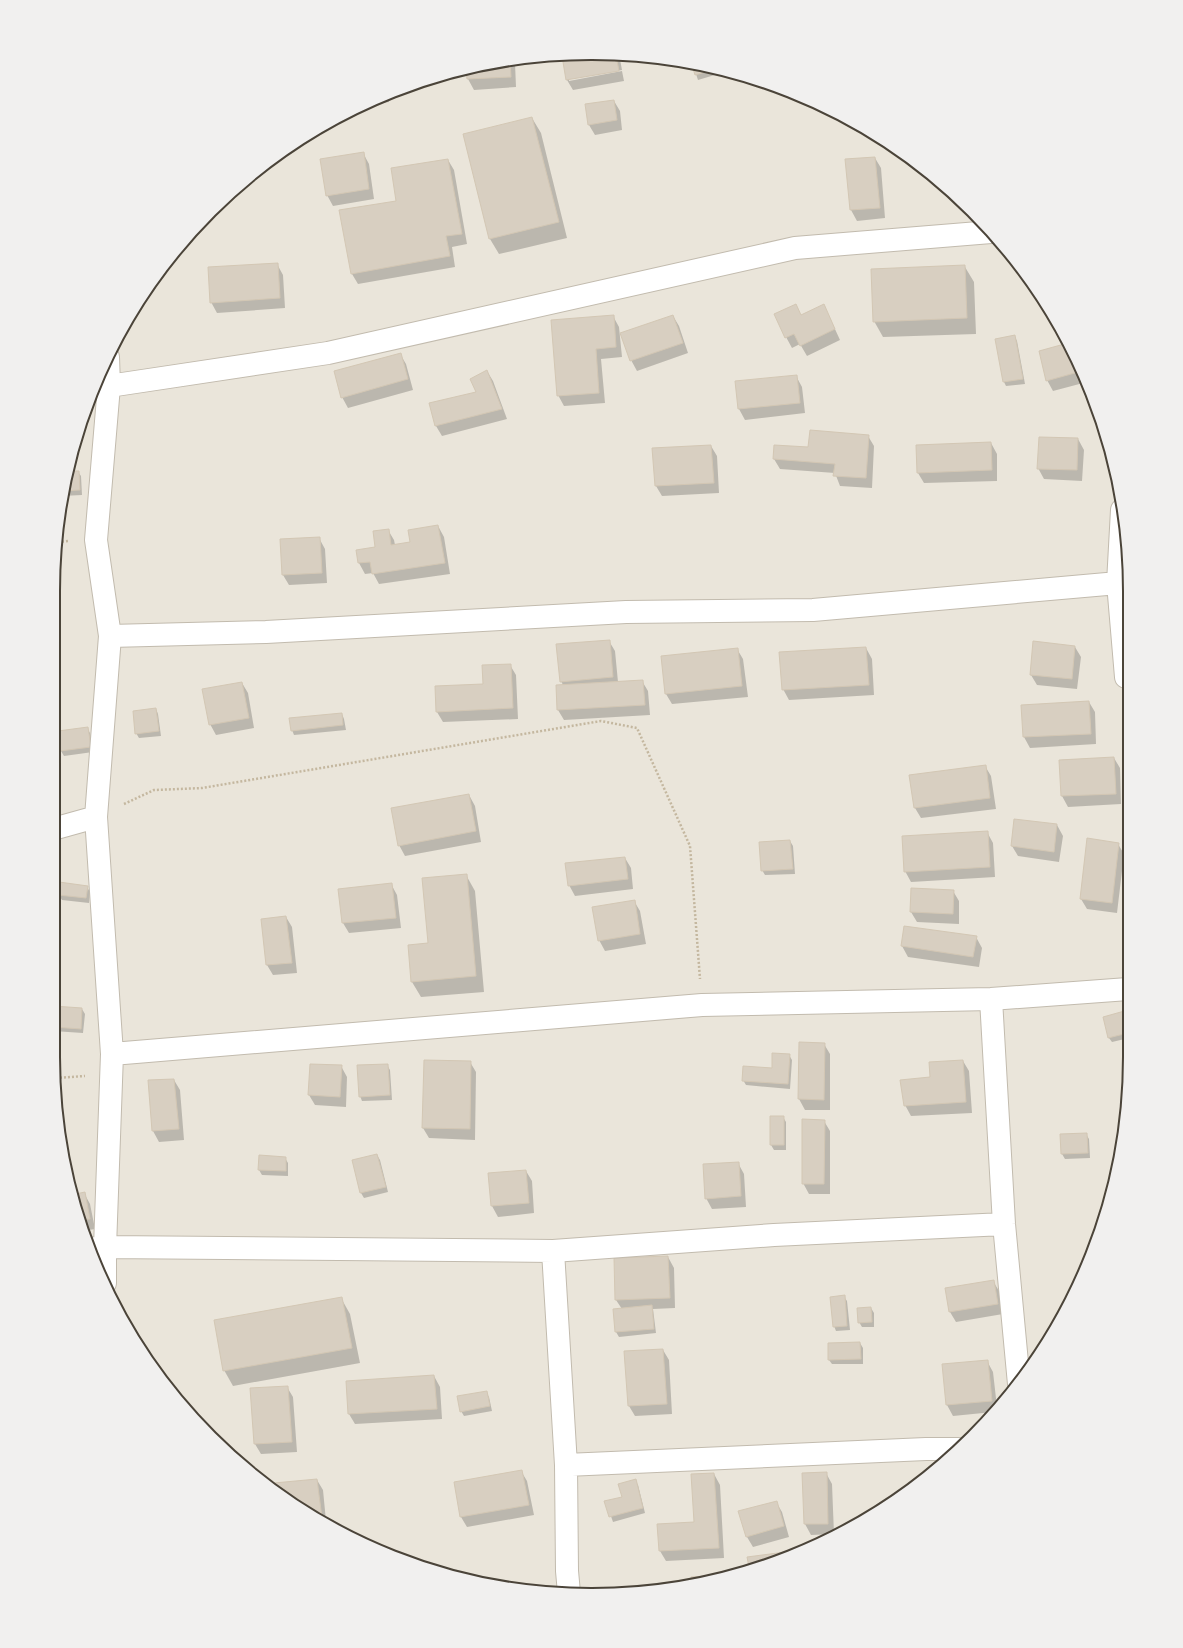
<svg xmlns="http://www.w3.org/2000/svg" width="1183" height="1648" font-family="Cabin,sans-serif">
<rect width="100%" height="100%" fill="#f6f3ec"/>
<path fill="#eae5da" d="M627,54L731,71L830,109L919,164L997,237L1058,322L1089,385L1125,521L1129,1091L1112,1196L1074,1295L1019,1384L946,1462L861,1523L798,1554L662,1590L591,1595L487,1585L354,1540L236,1461L144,1355L94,1263L71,1196L53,1057V591L63,486L94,386L125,322L186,237L237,186L322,125L419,82L521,58Z"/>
<path fill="#0003" d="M619,54L622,70L569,79V81L622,71L624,81L573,90L567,80L570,56Z
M513,60L515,63L516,87L474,90L468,79L467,70Z
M693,65L717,69L718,74L698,80Z
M388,95L389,102L367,105Z
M614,101L620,111L622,130L595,135L589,125Z
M532,118L541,133L567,238L499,254L490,239Z
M363,153L369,164L374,199L333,206L327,195Z
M875,158L881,168L885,218L857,221L851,210L847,160Z
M448,160L454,170L467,244L452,247L455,267L358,284L352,274L397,202Z
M277,264L283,275L285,308L217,313L211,302Z
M965,267L974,282L976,334L883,337L874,321Z
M613,316L619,327L622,357L601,359L605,403L564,406L558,395Z
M673,316L679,326L688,353L637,371L631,360Z
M802,316H829L840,340L807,356L800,344L792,348L786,337Z
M1015,337L1017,341L1025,384L1006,386L1004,382Z
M1069,344L1087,382L1053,391L1047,380L1040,351Z
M400,354L406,364L413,390L348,408L342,397Z
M487,371L493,381L507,419L442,436L436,426L477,392Z
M796,376L802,387L805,413L745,420L739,409L736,382Z
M868,436L874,446L872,488L840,486L835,473L780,469L774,459L809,448Z
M1078,439L1084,450L1082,481L1044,479L1038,468Z
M991,443L997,454V481L924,483L918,473Z
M711,446L717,456L719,493L662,496L656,486L653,449Z
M68,472H78L81,476L82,495L62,496L63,486Z
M438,526L444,537L450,574L379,584L373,573L365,574L359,563L357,551L376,548L388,530L394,540L395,545L411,543Z
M319,538L325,549L327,583L289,585L283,575Z
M609,641L615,651L618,682L642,681L648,691L650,715L564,720L558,710L563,685L561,681Z
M1075,647L1081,657L1077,689L1037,685L1031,675Z
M866,648L872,659L874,695L789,700L783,689Z
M737,649L743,659L748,697L672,704L666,694Z
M510,665L516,675L518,719L443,722L437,712L484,685Z
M242,683L248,693L254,728L216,735L210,724Z
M1089,702L1095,712L1096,744L1030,748L1024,737L1022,706Z
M156,709L158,714L161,736L139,738L136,733Z
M342,714L344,719L346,730L294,735L292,730Z
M87,728L90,733L93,752L64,756L61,751Z
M1114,758L1120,768L1121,804L1068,807L1062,796L1060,760Z
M985,766L991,776L996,809L921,818L915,808L910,776Z
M469,795L475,806L481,842L405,856L399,845Z
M1057,825L1063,836L1059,862L1018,856L1012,846Z
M987,832L993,843L995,877L911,882L905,871Z
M790,841L793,846L795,874L765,875L762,870Z
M1118,844L1124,854L1117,913L1087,909L1081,899Z
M625,858L631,868L633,889L575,896L569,885Z
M466,875L475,891L484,992L421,997L412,982Z
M391,884L397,895L401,928L349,933L343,923L339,890Z
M87,887L90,892L89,903L62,900L59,895Z
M953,891L959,901V924L917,922L911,912Z
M634,901L640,911L646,944L605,951L599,940Z
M286,917L292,927L297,973L273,975L267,965L262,920Z
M905,927L976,937L982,948L979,967L908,957L902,946Z
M53,1007L82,1009L85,1014L83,1033L53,1031Z
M1128,1011L1129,1038L1112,1042L1109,1038L1104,1018Z
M800,1044H824L830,1054V1110H805L799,1099Z
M789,1055L792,1060L790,1089L746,1085L743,1080L773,1069Z
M963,1061L969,1071L972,1113L911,1116L905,1105Z
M470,1062L476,1072L475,1140L429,1138L423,1128Z
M387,1065L390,1070L392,1100L362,1101L360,1096Z
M341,1066L347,1077L346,1107L315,1105L309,1095Z
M174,1080L180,1090L184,1140L159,1142L153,1131L149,1081Z
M783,1117L786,1122V1150H774L771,1145Z
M824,1121L830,1131V1194H809L803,1183Z
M1086,1134L1089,1139L1090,1158L1065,1159L1062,1154L1061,1135Z
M377,1155L380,1160L388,1192L364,1198L361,1193Z
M260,1156L285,1158L288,1163V1176L262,1175L259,1170Z
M738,1163L744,1174L746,1207L712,1209L706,1198Z
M526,1171L532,1181L534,1213L498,1217L492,1206L489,1174Z
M84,1193L90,1204L95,1229L83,1231L71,1196Z
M668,1257L674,1268L675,1308L653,1309L656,1333L619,1337L616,1332L622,1309L616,1300Z
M993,1281L999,1291L1003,1314L956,1322L950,1312L946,1289Z
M844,1297L847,1301L850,1330L836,1331L834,1326Z
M341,1298L350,1314L360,1363L233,1386L224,1370Z
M871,1308L874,1313V1327H862L859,1322Z
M860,1343L863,1348V1364H832L829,1360Z
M663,1350L669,1360L672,1414L635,1416L629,1406Z
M987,1361L993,1372L997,1407L993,1412L953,1416L947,1405L943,1365Z
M434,1376L440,1387L442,1419L355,1424L349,1414Z
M287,1387L293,1397L297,1452L261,1454L255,1444Z
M486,1392L489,1397L492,1411L464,1416L461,1411Z
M521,1471L527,1481L534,1515L467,1527L461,1517L455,1483Z
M826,1473L832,1484L834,1534L811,1535L805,1524L803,1474Z
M714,1474L720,1485L724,1558L666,1561L660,1551L695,1523Z
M317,1480L323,1490L326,1521L276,1488L275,1484Z
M635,1480L638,1485L645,1513L613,1522L606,1502L623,1498Z
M776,1502L782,1512L789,1537L753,1547L747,1537Z"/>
<path fill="#d8cfc1" stroke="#d3c7b4" d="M616,55L619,71L566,80L562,56Z
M510,60L511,77L467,79L466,70Z
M692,65L716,69L695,75Z
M614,100L617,120L588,125L585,104Z
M532,117L559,222L489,239L463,134Z
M364,152L369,189L326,196L320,159Z
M875,157L880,208L850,210L845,159Z
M448,159L462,234L446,236L450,256L351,274L339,210L396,201L391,168Z
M278,263L280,298L210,303L208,267Z
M965,265L967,318L873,322L871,269Z
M796,304L801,315L824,304L835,329L800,346L794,334L785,338L774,314Z
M614,315L616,347L596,349L599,393L557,396L551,320Z
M673,315L683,343L630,361L620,333Z
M1015,335L1023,379L1003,382L995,339Z
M1068,343L1082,371L1046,381L1039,351Z
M401,353L408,379L341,398L334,371Z
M487,370L502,409L435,426L429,403L476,392L470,379Z
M797,375L800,403L738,409L735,381Z
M810,430L869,435L866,478L833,476L835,464L773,459L774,445L808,447Z
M1039,437L1078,438L1077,470L1037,469Z
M991,442L992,470L917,473L916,445Z
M711,445L714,483L655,486L652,448Z
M68,471H79L80,490L63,491Z
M438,525L445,563L372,574L370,562L358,563L356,550L375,547L373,531L389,529L391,545L410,542L408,530Z
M320,537L322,573L282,575L280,539Z
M610,640L613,677L560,682L556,644Z
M1033,641L1075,646L1072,679L1030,675Z
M866,647L869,685L782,690L779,652Z
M738,648L742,686L665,694L661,656Z
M511,664L513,708L436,712L435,686L483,684L482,665Z
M643,680L645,705L557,710L556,685Z
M242,682L249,718L209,725L202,689Z
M1089,701L1091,734L1023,737L1021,705Z
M156,708L159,731L135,734L133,711Z
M342,713L343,725L291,731L289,718Z
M88,727L91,747L60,751L58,731Z
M1114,757L1116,794L1061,796L1059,760Z
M986,765L990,798L914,808L909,775Z
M469,794L476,831L398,846L391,808Z
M1014,819L1057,824L1054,852L1011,846Z
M988,831L990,867L904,872L902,836Z
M1087,838L1119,843L1112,903L1080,899Z
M790,840L793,869L761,871L759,842Z
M625,857L628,879L568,886L565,863Z
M467,874L476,976L411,982L408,945L428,943L422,878Z
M59,882L88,886L86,898L58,895Z
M392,883L396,918L342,923L338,889Z
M911,888L954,890L953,914L910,912Z
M635,900L640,934L598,941L592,907Z
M286,916L292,963L266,965L261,919Z
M904,926L977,936L973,957L901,946Z
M53,1006L82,1008L81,1029L53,1027Z
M1128,1010V1033L1108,1038L1103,1017Z
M799,1042L825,1043L824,1100L798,1099Z
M772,1053L790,1054L788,1084L742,1081L743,1066L772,1068Z
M424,1060L471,1061L470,1129L422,1128Z
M963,1060L966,1102L904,1106L900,1080L930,1077L929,1062Z
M310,1064L342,1065L340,1097L308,1095Z
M388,1064L390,1095L359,1097L357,1065Z
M174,1079L179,1129L152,1131L148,1080Z
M770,1116H784V1145H770Z
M802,1119L825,1120L824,1184H802Z
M1087,1133L1088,1153L1061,1154L1060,1134Z
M377,1154L386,1187L360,1193L352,1160Z
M259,1155L286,1157V1171L258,1170Z
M739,1162L741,1196L705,1199L703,1164Z
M526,1170L529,1203L491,1206L488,1173Z
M85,1192L90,1219L80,1220L71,1195Z
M668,1256L670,1298L615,1300L614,1258Z
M994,1280L998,1304L949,1312L945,1288Z
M845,1295L847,1326L833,1327L830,1297Z
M342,1297L352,1348L223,1371L214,1320Z
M652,1305L654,1329L615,1332L613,1309Z
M871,1307L872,1322L858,1323L857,1308Z
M860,1342L861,1359L828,1360V1343Z
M663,1349L667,1404L628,1406L624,1351Z
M988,1360L992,1401L946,1405L942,1364Z
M434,1375L437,1409L348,1414L346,1381Z
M288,1386L292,1442L254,1444L250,1388Z
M487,1391L490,1406L460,1412L457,1396Z
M522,1470L529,1505L460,1517L454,1482Z
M827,1472L828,1524H804L802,1473Z
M714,1473L719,1548L659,1551L657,1524L694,1522L691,1474Z
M317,1479L322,1518L275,1487L274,1483Z
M636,1479L643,1508L609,1517L604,1501L622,1497L618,1484Z
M777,1501L784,1526L746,1537L738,1511Z
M793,1551V1555L749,1567L747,1557Z
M719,1575L691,1582V1577Z"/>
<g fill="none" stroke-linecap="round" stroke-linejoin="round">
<g stroke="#c2bbae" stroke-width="24">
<path id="minor" d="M109,386L328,353L795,248L991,232
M1122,510L1118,583L1126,677
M110,636L266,632L626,612L813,610L1118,583
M53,829L96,817
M991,999L1004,1224L1019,1384
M112,1054L702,1005L991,999L1128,989
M90,1249L105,1247L553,1251L774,1235L1004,1224
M553,1251L566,1465L567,1571L569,1593
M105,1283V1247L112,1054L96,817L110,636L96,540L109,386L108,357
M566,1465L926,1449H958"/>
</g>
<path stroke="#c4b79f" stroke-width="2.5" stroke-dasharray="2 2" stroke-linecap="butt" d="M58,542L69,541
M124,804L154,790L202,788L601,721L637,728L690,846L700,979
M56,1078L85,1076"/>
<use href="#minor" stroke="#fff" stroke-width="22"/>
</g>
<path d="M0 0H1183V1648H0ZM591 60H592A531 531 0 0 1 1123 591V1057A531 531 0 0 1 592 1588H591A531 531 0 0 1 60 1057V591A531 531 0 0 1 591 60Z" fill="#f1f0ef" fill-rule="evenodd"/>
<path fill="none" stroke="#4b4439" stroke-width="2" d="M591 60H592A531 531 0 0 1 1123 591V1057A531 531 0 0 1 592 1588H591A531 531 0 0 1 60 1057V591A531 531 0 0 1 591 60Z"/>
</svg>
